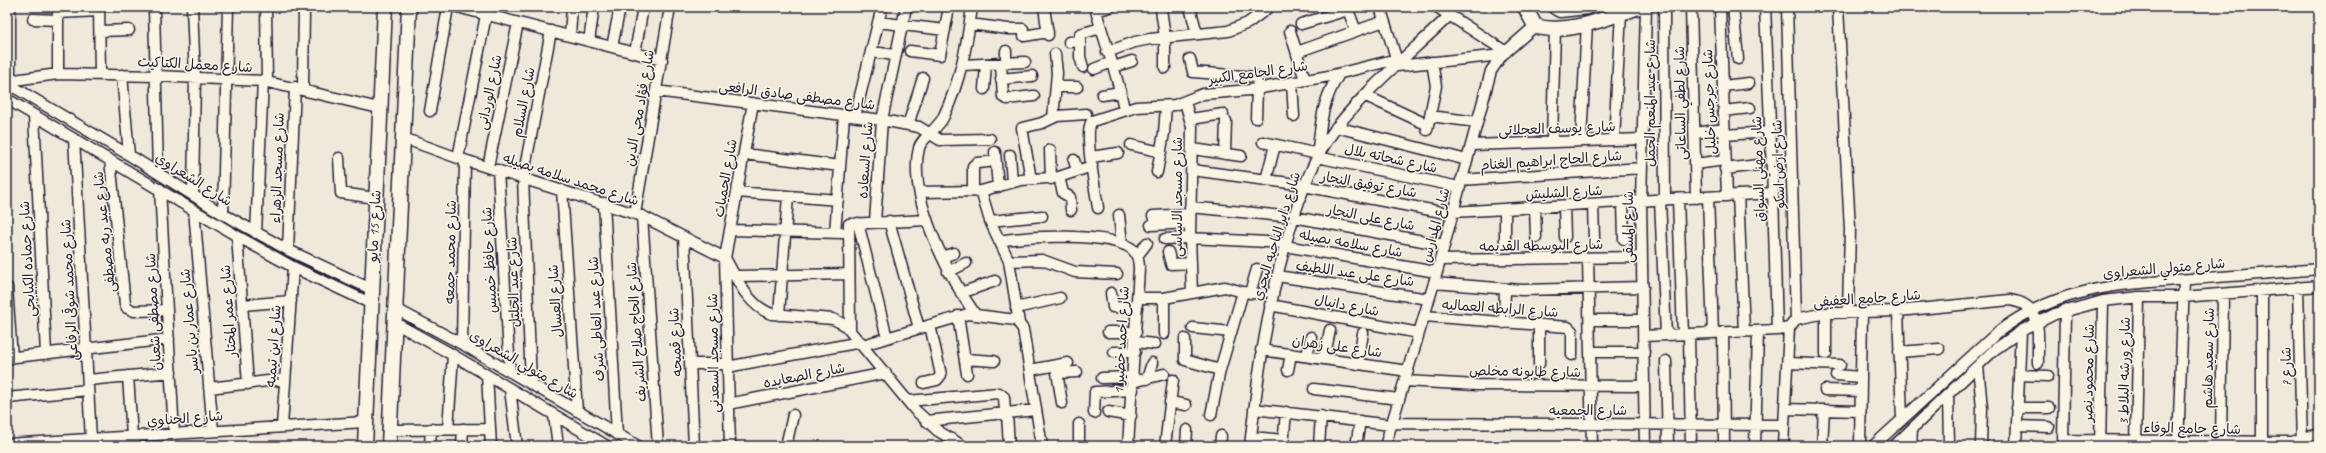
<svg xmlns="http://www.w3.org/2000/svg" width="2326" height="453" font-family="Caveat,'Playpen Sans Arabic',sans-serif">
<rect width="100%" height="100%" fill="#efe8db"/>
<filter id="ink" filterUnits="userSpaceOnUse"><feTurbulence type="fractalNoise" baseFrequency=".025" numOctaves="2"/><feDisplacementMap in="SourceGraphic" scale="8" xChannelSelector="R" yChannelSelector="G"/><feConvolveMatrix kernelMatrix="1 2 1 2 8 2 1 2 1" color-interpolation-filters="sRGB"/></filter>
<g filter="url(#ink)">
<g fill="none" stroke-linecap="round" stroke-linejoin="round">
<g stroke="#22223b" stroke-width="13">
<path id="minor" d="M10,7V81
M99,7L100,74
M154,7L158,173
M192,7L195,78L193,195
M266,7L267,82
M457,7L662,60
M972,7C967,46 960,82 943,118C937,129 921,139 919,148C907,196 948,275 975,314
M1044,7L1048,35
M1095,7C1104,42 1118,74 1124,110
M1190,7L1197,34
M1380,7L1398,64
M1437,7L1506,52
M1664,7L1665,200
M1691,7L1696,198
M1720,7L1727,196
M1733,7L1738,59
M1765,7L1773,193L1777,330
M1787,7L1796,319
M1838,7L1850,229L1848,312
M1161,9L1165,37
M1096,11L1110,7
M58,13L99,11
M33,19L58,20
M878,22L945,30
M970,24L1008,29H1023
M1301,24L1348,10L1356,31
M100,31L129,30
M1290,31L1305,80
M570,36L572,7
M1024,36L1048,32
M1165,37V68
M589,41L594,7
M1069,42L1080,41
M612,47L620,7
M910,51L940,55L949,7
M1006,51V63
M871,52L896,55
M1107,52L1135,42L1150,39L1228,31L1248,23L1269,7
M1297,52L1384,21
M635,53L643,7
M1190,59L1193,72L1256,77L1259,88
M1001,64L1003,97L1007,99L1034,96
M962,65L1025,62
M1397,66L1502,55
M1083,67L1080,57V34L1101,28
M1114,67L1132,61
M1094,69L1112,62
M58,74V7
M1339,74C1321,103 1321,124 1317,157L1459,187
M122,75L129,155
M1001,79L1032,76
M7,81L58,74L157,76L263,81L379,108
M1292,82L1294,116
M7,83L129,155L223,214L288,250L371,289
M1723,86L1749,83
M1056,87H1077
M303,89L304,7
M984,89L986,65
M656,91L882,120L919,127L940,140L990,139
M1102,95L1121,92
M1366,96L1428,125
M7,99L237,236L293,267L370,303
M1185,102L1192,127L1190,238L1192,293
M430,111L448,7
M1723,111L1750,108
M34,115L46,354
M855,116L882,7
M1430,116L1477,122
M1053,118L1057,73L1055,54
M1256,118L1257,89
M1191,119L1223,114
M908,125L923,78
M1336,127L1467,160
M1427,130L1436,86L1432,62
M1695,133L1724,129
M1724,135L1770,132
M403,138L458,158L642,216L725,258
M74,139L91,439
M1614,140L1621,13
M1581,141L1587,23
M1263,142L1318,154
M1552,142L1555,29
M1131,145L1161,152
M1471,145L1643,139
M1193,149L1241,156
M1050,150L1051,179
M995,152L998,187
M744,154L840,166
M1225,154L1226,121
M1010,155L1012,182
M1091,157L1118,153
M339,158L341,193L375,198
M458,158L486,15
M110,160L125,304L127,308L134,311L167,310
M1074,160L1077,171
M1695,164L1725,160
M488,167L518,23
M1725,169L1758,165
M498,170L510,372
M1192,170L1304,185
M1157,172L1164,133L1166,106
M1059,177L1063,193L1070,197L1071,210
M1031,179L1022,128L1042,123L1057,116L1086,114
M1266,180L1275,145
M1461,180L1642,168
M1304,186L1452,214
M160,189L174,433
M562,190L577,411
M973,191V166L977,163L988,162
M981,191L990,221L1009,261L1019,323
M737,192L838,200
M921,192L981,191L1021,180L1059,177L1092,166
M1738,195L1744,331
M1708,197L1713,333
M1678,199L1683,334
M1660,200L1666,335
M1623,202L1624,239
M604,203L617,434
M1593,204L1594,239
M1564,206L1565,237
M1190,207L1294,217L1444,245
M1535,207L1536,237
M1098,208C1096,192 1083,132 1092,121L1136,107L1175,105L1203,94L1250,90L1329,76L1397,59
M1505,209V244
M194,210L213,431
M1453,212L1773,193
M223,214L228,7
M635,214L670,7
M1119,215L1122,244
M642,216L658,446
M1153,216L1190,214
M889,221L919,328
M990,221L1042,216
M875,222L882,120L906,7
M858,223L887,338
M1151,225L1190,223
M730,230L842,233
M256,233L263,81
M835,233L844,115
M237,236L248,384
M684,237L694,446
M1165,239L1190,238L1286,243
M999,241C1026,236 1111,232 1132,249C1138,254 1139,261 1139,269L1128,446
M1285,246L1436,272
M288,250L295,87
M1168,252L1171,264L1191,263
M1137,256L1147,243
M942,257L954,253
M725,258C737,279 748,306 772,314L833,319L845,325L915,410L938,431L963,446
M1588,258L1592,446
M1440,260L1642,257
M1009,261L1042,260L1075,272L1117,274
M948,272L966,263
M736,276L849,274
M1277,276L1429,299
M1434,283L1522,290L1643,287
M7,287L12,358
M2298,287L2302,446
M961,293L995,281
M1111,293L1113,307L1137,308
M1250,293L1257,269
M1138,298H1164L1225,287L1243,292L1272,295
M242,305L291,301
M1270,305L1419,333
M1016,308L1060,298
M396,309L462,344L638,446
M1898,311L1902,419
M779,315L788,196
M958,316L967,374
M1424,316L1568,327L1572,331V355
M1590,320H1643
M395,323L453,355L607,446
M1504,323L1505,289
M1193,328L1231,332
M850,329L849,224L927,220
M1108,332H1136
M1723,332L1724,446
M1164,334V298
M1689,334L1691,446
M1644,336L1777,330L1789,328L1796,319L1826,313L1898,311L2010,300C2045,305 2037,335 2038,363
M1185,339V360L1220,370
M1135,342L1155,344
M462,344L465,160
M863,345L968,314L1016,320L1023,329L1042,446
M1261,350L1408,371
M1114,352H1135
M1590,352H1644
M1899,352L1939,349
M1826,354V313
M1307,356L1311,337
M7,358L169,339
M965,359L994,361
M1324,359L1330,330
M1666,361L1668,446
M1788,363L1840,365
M690,364H727
M1358,364L1363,333
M1539,364V326
M1056,366L1062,403
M1978,366L1982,408L1981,446
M727,367L861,342
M1030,370L1068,363
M1288,370L1291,354
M1057,373L1077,372
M487,375L491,446
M1836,375L1860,377
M2019,375L2048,376
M128,376L132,436
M1102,378L1134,377
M1147,379L1152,363
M88,380L171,372
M1405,381L1477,385L1644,386
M1133,382L1164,374
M924,383L937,380L941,375L930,325
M531,384L523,178L551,31
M209,388L285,379
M510,389L517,446
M1314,389L1399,399
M1825,390L1860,391
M1948,394L1949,446
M7,398L88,390
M908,401L999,393L1004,397L1005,413
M1170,402L1186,405
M728,404L886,373
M2017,408H2049
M1254,409L1391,425
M1785,409L1859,411
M1108,412L1131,416
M1007,413L1009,446
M1094,413L1095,392L1133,390
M554,415L558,446
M1211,415L1220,370L1243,292
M926,421L1036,410
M1392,423L1784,425
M282,426L293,267
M2017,426L2049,427
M448,429L453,355
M390,430L490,429
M1251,437L1284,440
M2063,440L2292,442L2306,437L2319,435
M2262,443V290
M7,444L365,422
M430,446L431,429
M462,446L463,429
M730,446L725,258L753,103
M786,446L793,415
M1079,446V424
M1165,446L1173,380
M1186,446L1187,430
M1220,446L1221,436
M1250,446C1258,372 1268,301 1290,229C1301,193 1313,158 1336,128C1369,86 1412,52 1450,15
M1283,446L1286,412
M1319,446L1321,416
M1356,446L1360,421
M1385,446L1434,283L1491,71L1502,55L1535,26
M1645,446L1641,201L1646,7
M1755,446L1758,331
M1783,446L1789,328
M1822,446L1824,410
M1860,446L1862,311
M1873,446L1998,332C2056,287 2121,284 2191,279C2234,276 2276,273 2319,269
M1894,446L1994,350L2021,331L2055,314L2103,301L2139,297H2183L2319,286
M1911,446L1912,429
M2016,446L2021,331
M2063,446L2065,310
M2100,446L2103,301
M2136,446L2139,297
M2178,446L2184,280
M2221,446L2223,294"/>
</g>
<g stroke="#22223b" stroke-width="17">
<path id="secondary" d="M1525,7L1535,26C1565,36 1610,17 1639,7
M1555,7L1560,10L1587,7
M365,446L385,7
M389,446L409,7"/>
</g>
<use href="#minor" stroke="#fcf5e5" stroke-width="10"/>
<use href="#secondary" stroke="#fcf5e5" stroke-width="14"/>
</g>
</g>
<g text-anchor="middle" stroke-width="3" stroke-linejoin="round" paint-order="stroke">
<g font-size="14" fill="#22223b" stroke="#fcf5e5">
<text transform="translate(195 64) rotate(3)" y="5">شارع معمل الكتاكيت</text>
<text transform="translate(1258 72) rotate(-8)" y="5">شارع الجامع الكبير</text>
<text transform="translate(489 92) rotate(-78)" y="5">شارع الوردانى</text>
<text transform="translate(797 95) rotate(7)" y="5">شارع مصطفى صادق الرافعى</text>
<text transform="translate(523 102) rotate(-79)" y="5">شارع السلام</text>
<text transform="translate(1709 102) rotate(-92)" y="5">شارع جرجس خليل</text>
<text transform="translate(1650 103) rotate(-90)" y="5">شارع عبد المنعم الجمل</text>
<text transform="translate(1680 103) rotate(-91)" y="5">شارع لطفي الساعاتى</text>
<text transform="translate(639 108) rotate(-80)" y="5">شارع فؤاد محى الدين</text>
<text transform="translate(1557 128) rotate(-2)" y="5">شارع يوسف العجلاتى</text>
<text transform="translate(1391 158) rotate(12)" y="5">شارع شحاته بلال</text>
<text transform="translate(865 160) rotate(-86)" y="5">شارع السعاده</text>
<text transform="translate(1551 160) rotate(-4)" y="5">شارع الحاج ابراهيم الغنام</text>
<text transform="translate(1778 164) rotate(-92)" y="5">شارع ارض اسكو</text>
<text transform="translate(277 168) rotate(-88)" y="5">شارع مسجد الزهراء</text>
<text transform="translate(1758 169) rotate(-92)" y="5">شارع مهني السواق</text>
<text transform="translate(725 178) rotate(-80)" y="5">شارع الحميات</text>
<text transform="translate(194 179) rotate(32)" y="5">شارع الشعراوي</text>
<text transform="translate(571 179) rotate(18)" y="5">شارع محمد سلامه بصيله</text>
<text transform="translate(1369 184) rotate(10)" y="5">شارع توفيق النجار</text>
<text transform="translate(1564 192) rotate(-3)" y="5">شارع الشليش</text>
<text transform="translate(1177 197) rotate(-90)" y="5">شارع مسجد الاساسى</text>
<text transform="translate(1371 217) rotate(11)" y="5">شارع على النجار</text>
<text transform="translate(1435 225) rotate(-75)" y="5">شارع المدارس</text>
<text transform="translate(374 226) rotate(-87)" y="5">شارع 15 مايو</text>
<text transform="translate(1628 227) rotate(-90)" y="5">شارع المسقى</text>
<text transform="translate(104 232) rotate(-96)" y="5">شارع عبد ربه مصطفى</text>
<text transform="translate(1276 236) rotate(-73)" y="5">شارع داير الناحيه البحري</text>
<text transform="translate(1351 243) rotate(10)" y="5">شارع سلامه بصيله</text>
<text transform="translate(1541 245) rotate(-1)" y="5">شارع البوسطه القديمه</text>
<text transform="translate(450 252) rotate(-89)" y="5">شارع محمد جمعه</text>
<text transform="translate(27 259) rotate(-93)" y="5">شارع حماده الكبابجى</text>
<text transform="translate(489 260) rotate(-93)" y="5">شارع حافظ خميس</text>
<text transform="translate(2164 268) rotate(-5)" y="5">شارع متولي الشعراوى</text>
<text transform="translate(1355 273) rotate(8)" y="5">شارع على عبد اللطيف</text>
<text transform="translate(513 282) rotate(-92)" y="5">شارع عبد الجليل</text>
<text transform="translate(69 290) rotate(-93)" y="5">شارع محمد شوقى الرفاعى</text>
<text transform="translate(1867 298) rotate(-4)" y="5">شارع جامع العفيفى</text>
<text transform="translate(555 301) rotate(-94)" y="5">شارع العسال</text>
<text transform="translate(1347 305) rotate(11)" y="5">شارع دانيال</text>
<text transform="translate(1500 308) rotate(4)" y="5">شارع الرابطه العماليه</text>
<text transform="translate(228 311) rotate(-94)" y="5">شارع عمر المختار</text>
<text transform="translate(153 312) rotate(-93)" y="5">شارع مصطفى شعبان</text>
<text transform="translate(596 319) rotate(-93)" y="5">شارع عبد العاطى شرف</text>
<text transform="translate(189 321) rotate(-95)" y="5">شارع عمار بن ياسر</text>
<text transform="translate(636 332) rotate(-94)" y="5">شارع الحاج صلاح الشريف</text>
<text transform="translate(1121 340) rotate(-87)" y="5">شارع احمد خضير 1</text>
<text transform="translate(675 342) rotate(-93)" y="5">شارع قميحه</text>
<text transform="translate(273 346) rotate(-86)" y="5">شارع ابن تيميه</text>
<text transform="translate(1337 346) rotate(8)" y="5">شارع على زهران</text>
<text transform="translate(713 353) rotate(-91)" y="5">شارع مسجد السعدنى</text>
<text transform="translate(2208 358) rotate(-89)" y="5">شارع سعيد هاشم</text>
<text transform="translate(524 364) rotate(30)" y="5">شارع متولي الشعراوى</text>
<text transform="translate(2286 367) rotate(-91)" y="5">شارع 7</text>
<text transform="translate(1525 371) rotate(1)" y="5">شارع طابونه مخلص</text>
<text transform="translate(2124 371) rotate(-89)" y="5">شارع ورشه البلاط 3</text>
<text transform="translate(2088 373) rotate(-89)" y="5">شارع محمود نصر</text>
<text transform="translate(804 375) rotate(-11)" y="5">شارع الصعايده</text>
<text x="1588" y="415">شارع الجمعيه</text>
<text transform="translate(185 418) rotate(-4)" y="5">شارع الحناوي</text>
<text transform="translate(2192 428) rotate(1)" y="5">شارع جامع الوفاء</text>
</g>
</g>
<rect width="2326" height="453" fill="none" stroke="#fcf5e5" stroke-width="24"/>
<rect x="12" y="12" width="2302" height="429" fill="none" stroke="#22223b" stroke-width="1.5" filter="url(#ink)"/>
</svg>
